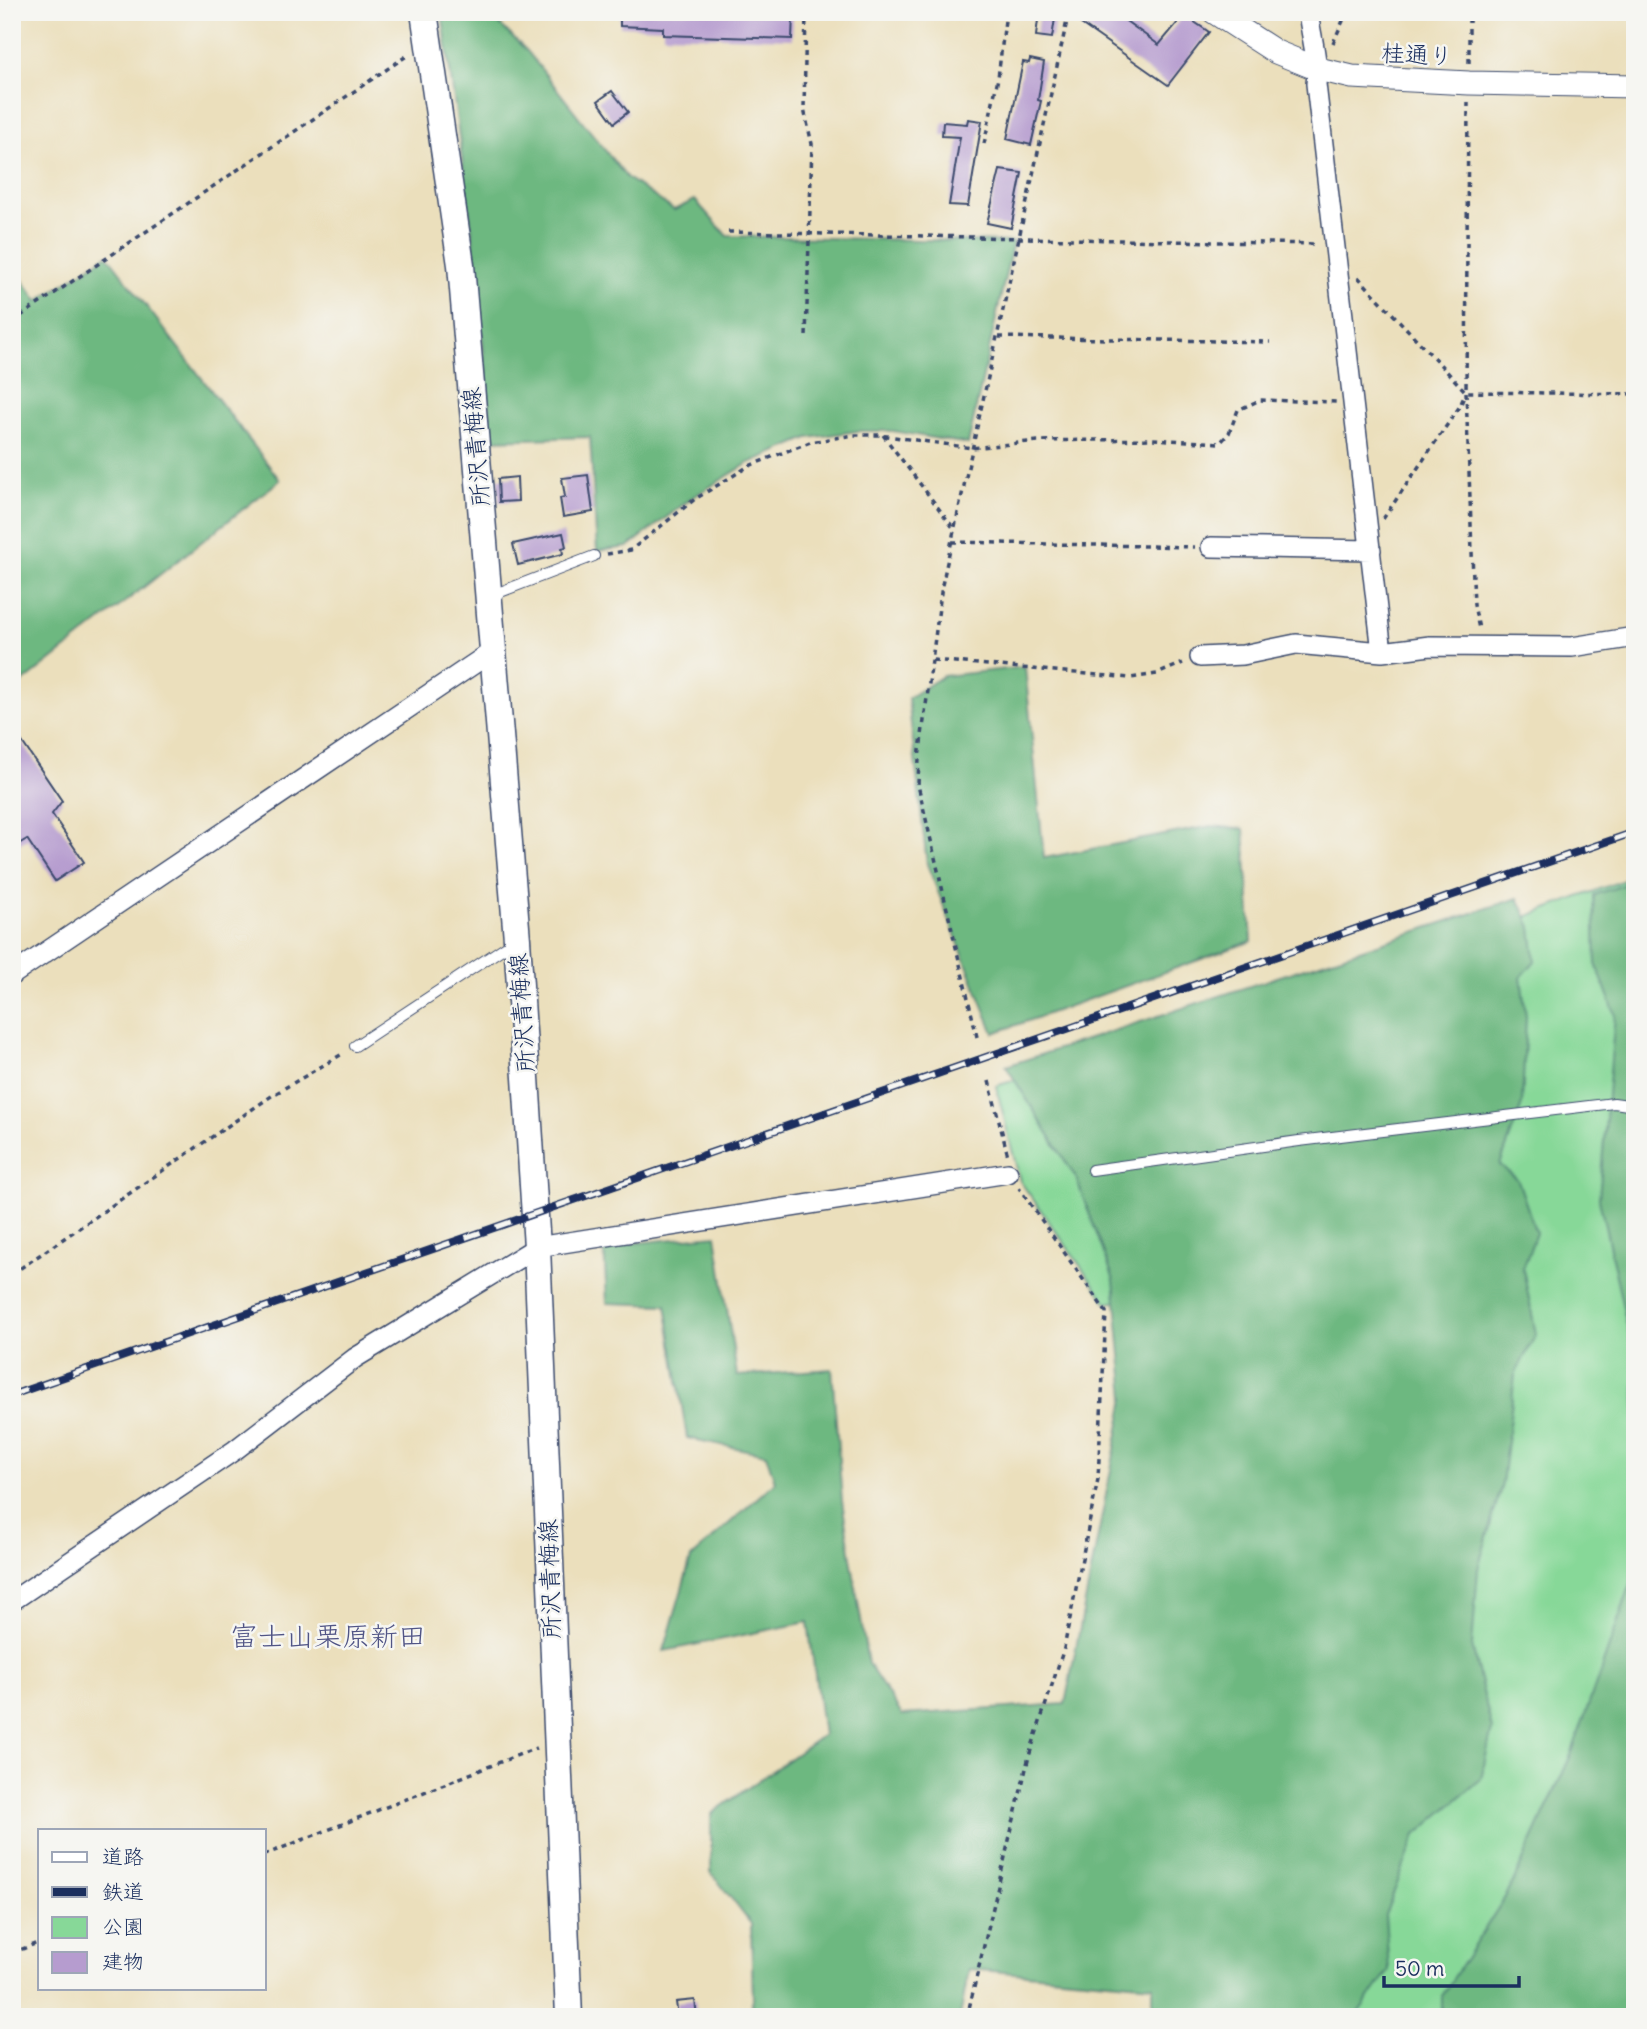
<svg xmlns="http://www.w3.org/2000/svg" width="1647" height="2029" font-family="Delius,'Klee One',sans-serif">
<rect width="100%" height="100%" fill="#f6f6f2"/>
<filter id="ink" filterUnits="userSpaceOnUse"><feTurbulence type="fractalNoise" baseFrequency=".0143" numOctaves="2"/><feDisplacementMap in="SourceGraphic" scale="14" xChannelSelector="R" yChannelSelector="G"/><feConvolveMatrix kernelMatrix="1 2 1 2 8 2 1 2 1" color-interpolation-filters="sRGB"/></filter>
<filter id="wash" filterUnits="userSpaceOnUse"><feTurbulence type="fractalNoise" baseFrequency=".00686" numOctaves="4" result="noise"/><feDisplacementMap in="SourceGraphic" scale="28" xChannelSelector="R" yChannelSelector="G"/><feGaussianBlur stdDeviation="1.57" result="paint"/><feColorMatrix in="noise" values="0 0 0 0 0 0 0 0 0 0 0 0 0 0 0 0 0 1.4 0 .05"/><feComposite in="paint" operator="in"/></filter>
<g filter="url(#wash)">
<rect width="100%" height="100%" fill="#ebdfbc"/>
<path fill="#87d898" stroke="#51847b" stroke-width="2" d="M1635,876V2017H1171L1193,1291L1107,1303L1020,1181L996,1086L1292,995L1512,922Z"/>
<path fill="#6db880" stroke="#44746f" stroke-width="2" d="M442,12H487L527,51L627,178L674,210L695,200L727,236L1013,242L968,444L893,431H858L808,438L749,463L693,497L628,547L597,551L590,437L492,440L473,239Z
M107,255L280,480L12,691V266L38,301Z
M1025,667L1044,858L1211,826L1244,829L1252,941L994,1033L927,864L908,698L943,676Z
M1635,881V1362L1599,1199L1615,1014L1596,964L1594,895Z
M1518,898L1531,927L1535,961L1521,977L1526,1016L1522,1104L1500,1165L1518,1180L1536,1233L1523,1269L1536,1334L1515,1375L1502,1484L1478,1569L1472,1646L1492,1729L1481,1779L1416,1835L1385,1915L1389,1970L1355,2017H1153V1985L969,1969L960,2017H748L753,1999L751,1924L711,1872V1814L823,1735L808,1622L664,1651L691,1558L775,1482L766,1454L687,1438L666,1305L607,1303L604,1246L716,1235L737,1376L832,1369L842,1501L868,1664L902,1715L1065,1704L1125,1398L1114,1280L1076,1178L1006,1066Z
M1635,1548V2017H1442V1996L1509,1891L1571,1755L1632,1581Z"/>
<g id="blocks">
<path fill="#b69ccf" d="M620,12H793L792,39L663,35V28L620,26Z
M1039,12H1056L1052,38L1036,36Z
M1064,12H1133L1126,21L1159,45L1184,15L1209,32L1168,85Z
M1030,59L1044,62L1038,100L1041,101L1031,145L1007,139L1023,62L1029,63Z
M612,91L628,112L614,123L598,101Z
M968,119L982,121L968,206L949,205L960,137L942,136L943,122L967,124Z
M1000,170L1022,173L1011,228L987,223Z
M588,475L593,512L563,517L560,498L565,497L562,478Z
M517,477L518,501L499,502L498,479Z
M563,533L566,547L562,548L563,554L518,565L513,544Z
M12,727L62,801L52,814L84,862L55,881L27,839L12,848Z
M695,2000L697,2017H678L676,2002Z"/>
</g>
</g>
<g filter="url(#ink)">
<use href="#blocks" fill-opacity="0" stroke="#3a496c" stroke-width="2"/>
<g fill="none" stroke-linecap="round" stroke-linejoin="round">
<g stroke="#3a496c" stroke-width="12">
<path id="service" d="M490,596L594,556
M355,1046L514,941
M1092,1170L1299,1141L1614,1103L1635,1106"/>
</g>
<g stroke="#3a496c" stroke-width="22">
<path id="minor" d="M1308,12C1311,36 1319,62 1316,84L1382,652
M1211,547L1371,550
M1200,657L1243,655L1296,644L1382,652L1430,646L1572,647L1635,637
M12,975L493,651
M12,1601L235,1450L355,1358L537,1247L1008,1173"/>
</g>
<g stroke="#3a496c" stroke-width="25">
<path id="tertiary" d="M1214,12L1276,52L1318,69L1352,77L1469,83L1635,86"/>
</g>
<g stroke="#3a496c" stroke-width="29">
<path id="secondary" d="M424,12L461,265L517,939L537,1247L569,2017"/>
</g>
<path stroke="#3a496c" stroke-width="3.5" stroke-dasharray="5 5" stroke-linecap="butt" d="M806,12L804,109L812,144L806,337
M1333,43L1347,12
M1469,63V12
M1468,102L1466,392L1474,605L1479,629
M984,144L998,78L1006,12
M728,232L1317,244
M1358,277L1466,392L1635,394
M12,322L408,55
M999,337L1270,342
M883,435L955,530
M1383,519L1460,406L1465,394
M952,542L1195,547
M607,554L631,550L695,499L749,466L810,442L854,435H880L972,448L1038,441L1153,439L1220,443L1229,433L1238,410L1260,400L1337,402
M933,660L1131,678L1157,674L1183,663
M977,1037L918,785L919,758L942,585L1069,12
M989,1081L1008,1156
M12,1274L273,1095L344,1053
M264,1855L536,1748
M12,1953L40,1942
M967,2017L1029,1756L1064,1648L1098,1479L1106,1312L1019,1188"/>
<use href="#service" stroke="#fff" stroke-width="10"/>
<use href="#minor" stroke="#fff" stroke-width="19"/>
<use href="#tertiary" stroke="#fff" stroke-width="23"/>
<use href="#secondary" stroke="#fff" stroke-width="26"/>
<g stroke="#1b2f5e" stroke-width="8">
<path id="rail" d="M12,1395L1635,832"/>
</g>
<use href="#rail" stroke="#f6f6f2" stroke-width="5" stroke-dasharray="16" stroke-linecap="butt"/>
</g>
</g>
<g text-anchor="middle" stroke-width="5" stroke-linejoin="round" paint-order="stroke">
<g font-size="24" fill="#1b2f5e" stroke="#f6f6f2">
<text transform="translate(1417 55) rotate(3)" y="8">桂通り</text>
<text transform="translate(476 447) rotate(-95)" y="8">所沢青梅線</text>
<text transform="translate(522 1013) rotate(-94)" y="8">所沢青梅線</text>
<text transform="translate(550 1579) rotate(-92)" y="8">所沢青梅線</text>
</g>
<g font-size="28" fill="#515586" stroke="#f6f6f2">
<text x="328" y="1646">富士山栗原新田</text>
</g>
</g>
<rect width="1647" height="2029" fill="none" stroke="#f6f6f2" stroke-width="42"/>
<rect x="38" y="1829" width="228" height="161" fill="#f6f6f2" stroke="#9ea6b7" stroke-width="2"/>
<rect x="52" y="1852" width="35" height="10" fill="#ffffff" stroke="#9ea6b7" stroke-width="2"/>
<text x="102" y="1864" font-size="21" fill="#1b2f5e">道路</text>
<rect x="52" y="1887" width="35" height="10" fill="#1b2f5e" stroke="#9ea6b7" stroke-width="2"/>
<text x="102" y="1899" font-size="21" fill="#1b2f5e">鉄道</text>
<rect x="52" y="1917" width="35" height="21" fill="#87d898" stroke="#9ea6b7" stroke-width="2"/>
<text x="102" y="1934" font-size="21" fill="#1b2f5e">公園</text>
<rect x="52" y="1952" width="35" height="21" fill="#b69ccf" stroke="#9ea6b7" stroke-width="2"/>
<text x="102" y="1969" font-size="21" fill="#1b2f5e">建物</text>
<path d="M1384 1976v10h135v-10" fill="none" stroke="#1b2f5e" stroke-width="3.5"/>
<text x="1395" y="1976" font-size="21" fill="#1b2f5e" stroke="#f6f6f2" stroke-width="5" paint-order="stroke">50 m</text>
</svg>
